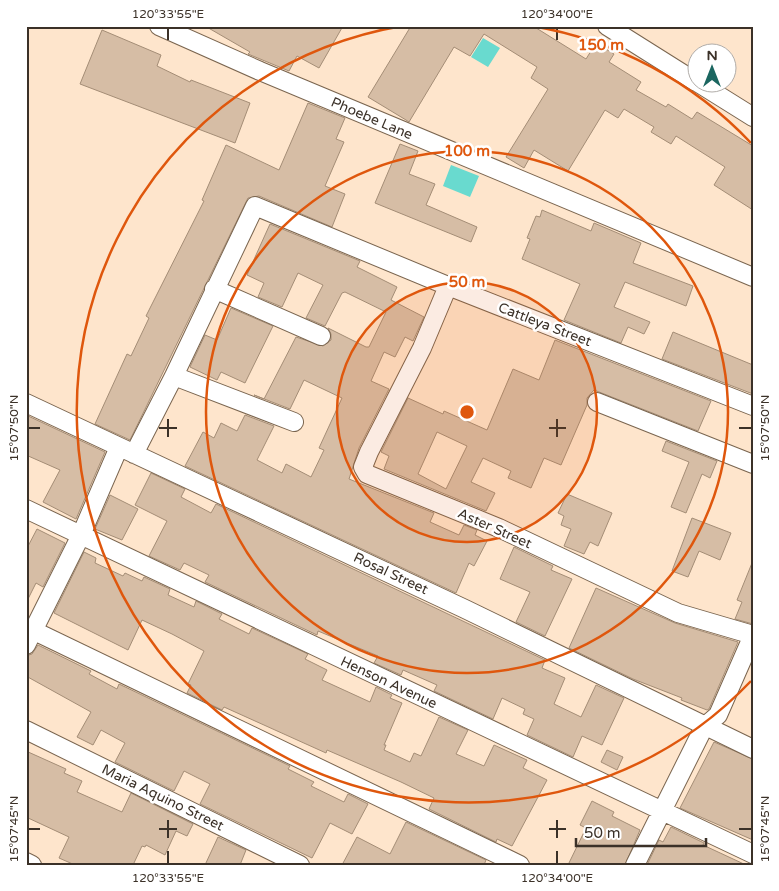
<svg xmlns="http://www.w3.org/2000/svg" width="779" height="891" font-family="'Varela Round',sans-serif">
<rect width="100%" height="100%" fill="#fee5cc"/>
<path fill="#69dacf" d="M483,38L500,48L488,67L471,57Z
M451,165L479,176L470,197L443,186Z"/>
<path fill="#d6bda5" stroke="#a48d76" fill-rule="evenodd" d="M205,26H343L319,68L297,56L289,71L248,54L250,52Z
M411,26H533L586,59L596,43L614,54L609,62L641,82L636,90L666,107L668,104L692,119L697,112L753,146V210L714,185L725,167L676,136L671,144L651,132L654,127L624,109L618,118L605,110L568,171L534,150L524,168L506,157L548,89L531,78L537,67L484,34L470,56L454,47L409,122L406,120L368,97Z
M102,30L161,55L157,66L190,82L191,80L250,103L235,143L80,84Z
M308,103L345,118L336,139L344,142L325,186L345,194L332,227L259,196L248,198L130,440L95,424L127,354L131,356L149,318L146,316L204,201L202,200L226,145L279,170Z
M400,144L418,151L409,174L435,184L426,205L477,227L471,242L375,203Z
M542,210L591,231L594,223L641,243L633,263L693,286L686,306L625,282L614,307L650,322L644,334L628,327L621,343L564,320L580,284L522,259L530,239L527,238L536,216L540,217Z
M270,224L360,261L357,267L397,287L391,300L424,317L413,341L405,337L395,357L384,352L371,381L389,389L359,448L349,479L434,513L430,522L459,535L464,525L477,530L475,535L487,541L474,566L469,563L456,593L185,466L203,432L214,438L221,423L237,431L245,415L274,426L257,460L282,473L286,464L311,477L324,450L319,448L342,398L304,380L290,409L254,395L264,399L296,337L323,346L331,340V334L328,328L366,347H369L386,312L345,292L342,293L325,326L306,318L323,285L298,273L282,307L258,297L264,283L247,275Z
M231,308L273,326L245,383L221,372L217,380L190,367L205,335L217,340Z
M673,332L753,365V394L662,359Z
M555,340L711,401L698,431L594,390L587,398V405L561,465L544,458L531,488L508,478L511,471L483,458L471,482L495,493L486,511L384,469L389,456L381,452L408,398L443,414L444,411L487,430L513,369L539,380ZM437,432L467,446L446,489L418,474Z
M26,415L105,452L76,519L43,502L60,470L26,455Z
M666,441L717,461L710,478L702,474L686,513L671,507L689,462L662,451Z
M151,473L185,489L181,497L211,513L216,504L545,660L542,668L565,678L554,704L581,717L596,685L624,698L602,745L582,736L573,757L527,735L534,719L523,714L525,709L502,698L493,719L434,691L437,685L403,670L401,675L374,663L378,656L318,631L317,635L205,582L209,575L184,563L180,570L149,556L167,521L135,505Z
M567,494L612,513L598,546L590,542L584,554L564,546L571,529L561,525L564,516L558,513Z
M110,495L138,509L122,540L95,529Z
M692,518L731,533L720,560L699,551L688,577L672,571Z
M37,529L65,543L43,587L36,583L26,603V550Z
M514,547L553,566L551,570L572,579L545,636L516,622L530,592L500,579Z
M84,552L96,558L95,563L123,576L125,573L142,581L144,577L170,589L168,595L194,607L196,601L222,614L219,619L249,634L252,628L308,654L305,659L327,670L322,680L370,702L376,687L392,695L390,698L402,703L384,745H386L384,750L410,762L414,753L421,756L439,717L468,730L456,754L484,766L494,745L527,760L523,768L547,780L512,846L497,839L496,842L429,809L434,798L401,782L327,750L326,753L224,707L222,710L187,693L191,685L188,684L204,651L172,634L142,620L128,650L54,613Z
M752,563H753V624L735,619L742,602L737,600Z
M596,588L675,623L738,642L709,709L707,710L681,700L682,698L633,679L569,648Z
M38,645L91,671L89,674L117,689L119,684L290,766L288,769L314,782L311,786L344,802L348,794L368,804L352,834L330,823L312,858L200,804L210,784L184,771L174,791L115,762L125,743L101,730L93,745L77,737L91,712L26,676V656L32,654Z
M714,742L753,759V840L680,808Z
M607,750L623,757L617,770L601,762Z
M26,751L66,769L64,773L82,781L77,792L122,812L131,793L193,824L187,836L176,831L165,855L146,845L145,847L142,846L133,865H75L59,858L69,837L26,817Z
M592,801L614,812L612,816L640,830L625,865H568L586,828L580,825Z
M406,822L486,860L484,865H342L357,837L390,854Z
M671,827L704,843L703,845L746,865H647L659,840L663,842Z
M218,837L246,850L240,865H205Z"/>
<g fill="none" stroke-linecap="round" stroke-linejoin="round">
<g stroke="#7a654f" stroke-width="20">
<path id="minor" d="M159,26L260,71L753,277
M607,26L696,82
M697,82L753,117
M448,286L422,348L369,452L363,467L367,474L499,528L678,613L753,635
M214,289L321,336
M174,376L294,422
M597,402L753,464
M26,403L465,609L753,749
M134,454L174,376L255,206L448,286L753,406
M26,509L753,854
M26,627L520,865
M26,645L81,535L119,447
M26,730L300,865
M26,862L32,865
M635,865L704,727L718,715L753,635"/>
</g>
<use href="#minor" stroke="#fff" stroke-width="18"/>
</g>
<path fill="none" stroke="#3b3128" stroke-width="2" d="M168,28V40M557,28V40M168,419V437M557,419V437M28,428H40M159,428H177M549,428H566M739,428H752M168,820V838M557,820V838M28,829H40M159,829H177M549,829H566M739,829H752M168,851V864M557,851V864"/>
<circle cx="467" cy="412" r="130" fill="#df570d" fill-opacity=".12"/>
<g fill="none" stroke="#df570d" stroke-width="2.5">
<circle cx="467" cy="412" r="130"/>
<circle cx="467" cy="412" r="261"/>
<path d="M751 681A391 391 0 1 1 402 26M532 26A391 391 0 0 1 751 143"/>
</g>
<g text-anchor="middle" stroke-width="5" stroke-linejoin="round" paint-order="stroke">
<g font-size="14" fill="#3b3128" stroke="#fff">
<text transform="translate(372 118) rotate(23)" y="5">Phoebe Lane</text>
<text transform="translate(545 324) rotate(21)" y="5">Cattleya Street</text>
<text transform="translate(495 528) rotate(24)" y="5">Aster Street</text>
<text transform="translate(391 573) rotate(25)" y="5">Rosal Street</text>
<text transform="translate(389 682) rotate(25)" y="5">Henson Avenue</text>
<text transform="translate(163 797) rotate(26)" y="5">Maria Aquino Street</text>
</g>
</g>
<circle cx="467" cy="412" r="8" fill="#df570d" stroke="#fff" stroke-width="2.5"/>
<g font-size="15" text-anchor="middle" font-weight="bold" fill="#df570d" stroke="#fff" stroke-width="5" stroke-linejoin="round" paint-order="stroke">
<text x="601" y="50">150 m</text>
<text x="467" y="156">100 m</text>
<text x="467" y="287">50 m</text>
</g>
<rect width="779" height="891" fill="none" stroke="#ffffff" stroke-width="55"/>
<g transform="translate(712 68)"><circle r="24" fill="#ffffff" stroke="#b1ada9"/>
<path d="M0-4L9 19L0 12L-9 19Z" fill="#1b6660"/>
<text y="-8" font-size="14" font-weight="bold" text-anchor="middle" fill="#3b3128">N</text>
</g>
<path d="M576 838v8h130v-8" fill="none" stroke="#3b3128" stroke-width="2.5"/>
<text x="584" y="838" font-size="15" fill="#3b3128" stroke="#ffffff" stroke-width="4" paint-order="stroke">50 m</text>
<rect x="28" y="28" width="724" height="836" fill="none" stroke="#3b3128" stroke-width="2"/>
<g font-size="12" text-anchor="middle" fill="#3b3128">
<text x="168" y="18">120°33'55"E</text>
<text x="557" y="18">120°34'00"E</text>
<text transform="translate(14 428) rotate(-90)" y="4">15°07'50"N</text>
<text transform="translate(765 428) rotate(-90)" y="4">15°07'50"N</text>
<text transform="translate(14 829) rotate(-90)" y="4">15°07'45"N</text>
<text transform="translate(765 829) rotate(-90)" y="4">15°07'45"N</text>
<text x="168" y="882">120°33'55"E</text>
<text x="557" y="882">120°34'00"E</text>
</g>
</svg>
